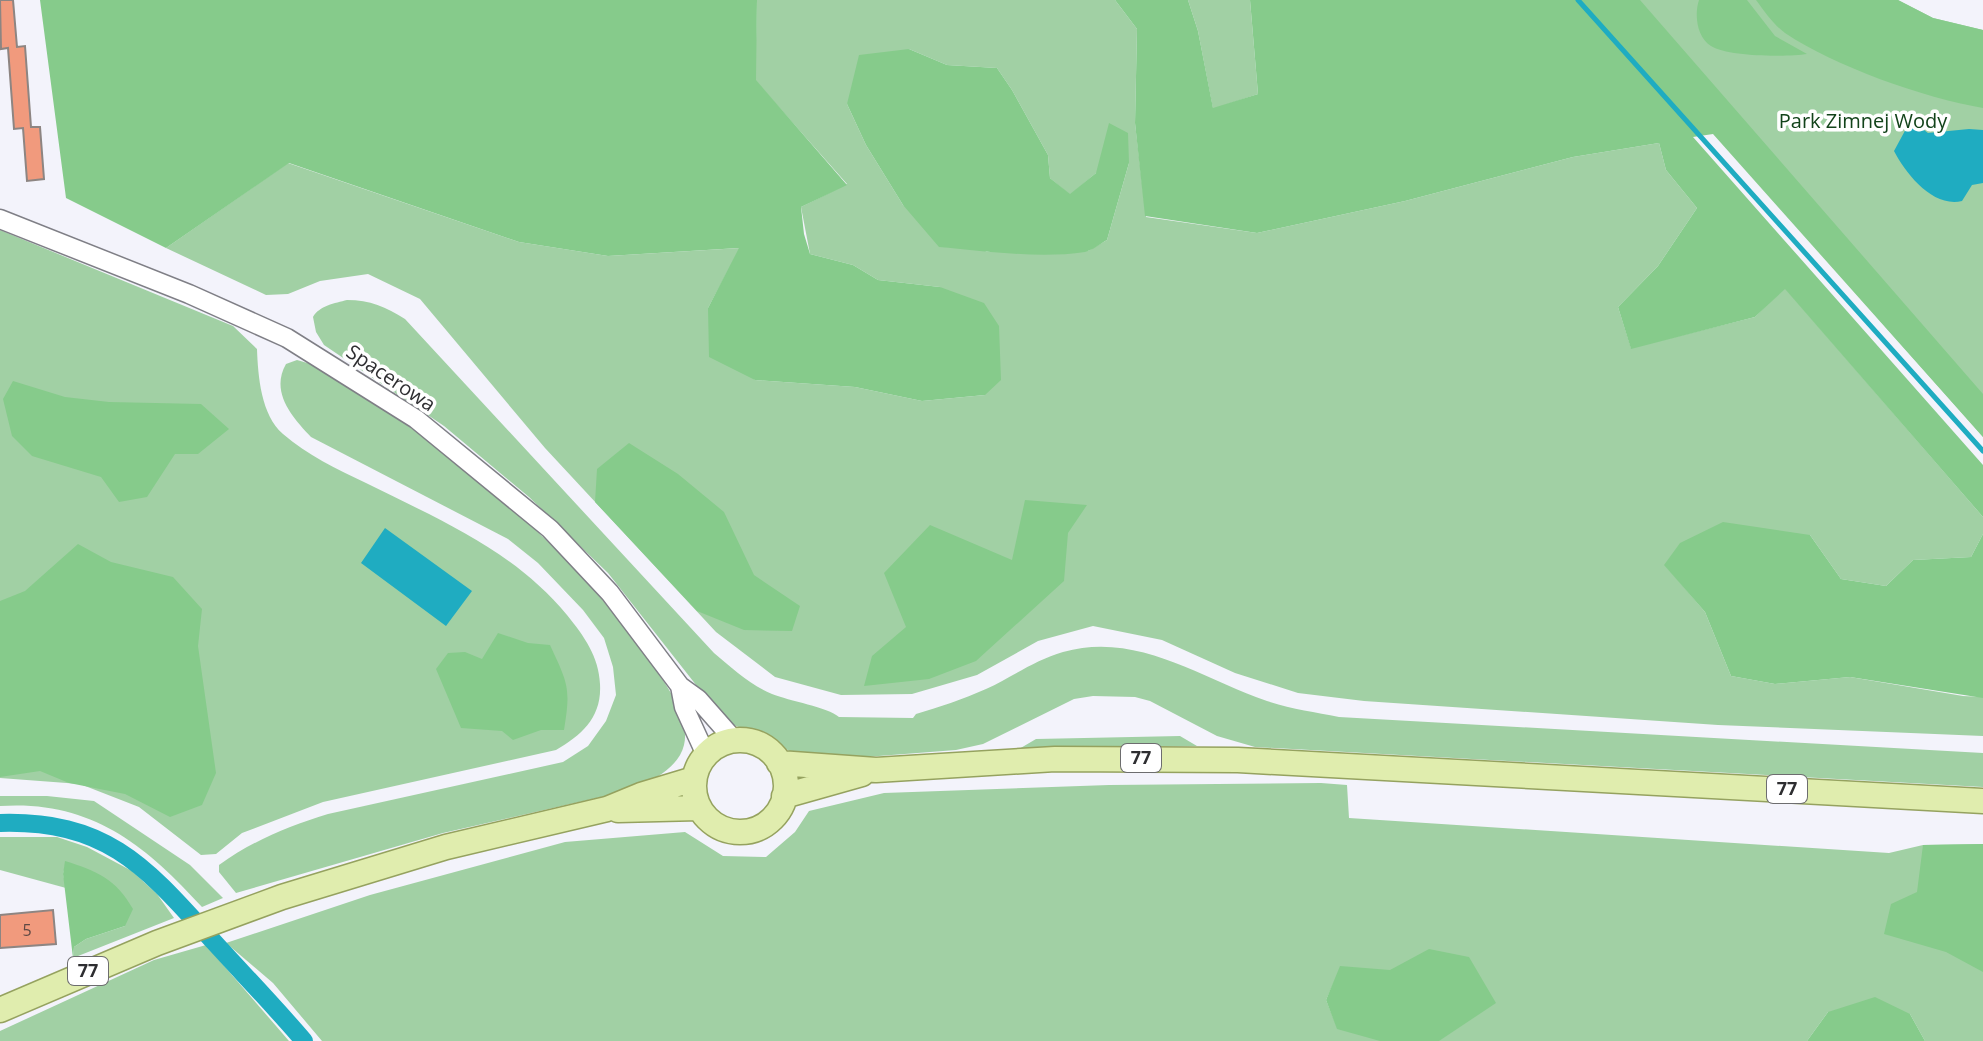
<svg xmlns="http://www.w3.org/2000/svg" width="1983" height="1041" font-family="'Open Sans',sans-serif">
<rect width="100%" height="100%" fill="#f3f3fb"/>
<path fill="#a1d0a4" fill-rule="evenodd" d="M757,0H1115L1137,29L1135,123L1146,217L1257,233L1405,201L1573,157L1659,143L1666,170L1697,208L1658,266L1618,307L1631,348L1755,317L1785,288L1983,517V534L1971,557L1913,560L1886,586L1841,579L1810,535L1665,565L1705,612L1731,676L1775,684L1850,677L1963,696L1983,697V736L1718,725L1364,701L1298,693L1235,673L1162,640L1093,626L1038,641L977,675L912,694L841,695L775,677L716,632L545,448L420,299L368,274L320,281L288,294L266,295L166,248L288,163L519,242L608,256L740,248L708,308L755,380L855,387L922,401L985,395L940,287L878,280L853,265L810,254L801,207L847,184L755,80ZM909,49L947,65L997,68L1012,90L1048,155L1050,178L1070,195L1096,173L1129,163L1107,240L1088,251L987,252L903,205L866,145L847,104Z
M1188,0H1250L1258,94L1213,109L1198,31Z
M1596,0H1898L1933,18L1983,30V437Z
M0,230L233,326L257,349C258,376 261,415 283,434C307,455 337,469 366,483C440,520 513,550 567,615C584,636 599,657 600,684C602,717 582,735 556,750L323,802L242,833L216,854L201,855L139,807L80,784L0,778Z
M347,300C370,300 386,307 405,319L714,653C732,668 750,685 772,694C789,701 828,707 839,717L913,718L916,714C940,707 963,699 986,689C1012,677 1035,660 1063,652C1137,631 1200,678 1267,701C1290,709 1315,712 1339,717L1983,753V787L1255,747L1217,736L1150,701L1135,697L1093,696L1074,699L983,744L956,750L840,759L793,753L767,738L731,724L715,709L608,573L529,497L444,426L324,345L316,332L313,317C319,306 335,303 347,300Z
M297,360C325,367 347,385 371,401C450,452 527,516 590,585C606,603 621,624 636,643C654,667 692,713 684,745C679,767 654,779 636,789L443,833L236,893L219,872V865C252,841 289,826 328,814L563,762L588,746L606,721L616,695L613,667L604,638L583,610L538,563L508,539L311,437C292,417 270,392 286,364Z
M1180,736L1197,746L1019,749L1036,739Z
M1321,783L1347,785L1349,818L1889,853L1923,845L1983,844V1041H1925L1910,1014L1828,1012L1807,1041H322L273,983L226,943L370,895L565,842L685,832L723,856L766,857L795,832L809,811L884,793L1109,785ZM1340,969L1337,1027L1326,1000Z
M0,796H47L94,801L190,865L223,898L202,907C145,844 90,800 0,806Z
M0,837H57L87,847L132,871L157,894L174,918L73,958L74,947L86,939L125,926L66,862L63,874L66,888L0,870Z
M206,945L289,1041H0V1031L154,960Z"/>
<path fill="#86cb8b" d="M40,0H757L756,80L847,185L801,207L804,234L810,254L853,265L878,280L940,287L984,303L999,326L1001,380L985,395L922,401L855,387L755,380L709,357L708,308L739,248L608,256L519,242L289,163L166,248L66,198Z
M1115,0H1188L1198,31L1213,108L1258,94L1250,0H1640L1983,394V437L1713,134L1693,137L1983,465V517L1785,289L1755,317L1631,349L1618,307L1658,266L1697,208L1666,170L1659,143L1573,157L1405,201L1257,233L1145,216L1135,123L1137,29Z
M1699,0H1747L1775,36L1807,54C1787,57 1728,57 1711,46C1697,37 1694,15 1699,0Z
M1756,0H1898L1933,18L1983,30V108C1924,98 1834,66 1785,33C1773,24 1765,12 1756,0Z
M909,49L947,65L997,68L1012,90L1048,155L1050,178L1070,194L1096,173L1109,123L1128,133L1129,163L1107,240C1100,244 1093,250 1085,252C1040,259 984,251 939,247L903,205L866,145L847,104L859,55Z
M13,381L65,397L109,402L201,404L229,429L198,454H175L147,497L119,502L101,477L32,456L12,436L3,399Z
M629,443L678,474L724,512L754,575L800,606L792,631L744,630L697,611L595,502L597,469Z
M1025,500L1087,505L1068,533L1064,581L976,661L929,679L864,686L872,656L906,627L884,573L930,525L1012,560Z
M1723,522L1810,535L1841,579L1886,586L1913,560L1971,557L1983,534V698L1850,677L1775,684L1731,676L1705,612L1664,565L1680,543Z
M78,544L111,562L173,577L202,609L198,646L216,773L202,805L170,817L125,794L69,783L40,771L0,777V601L25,591Z
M498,633L528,643L550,645C568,684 571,687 564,730H541L513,740L502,731L461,728L436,669L448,653L465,652L482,659Z
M1983,844V972L1946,952L1884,934L1891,904L1917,892L1923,845Z
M65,861C97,871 116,879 133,909L125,926L86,939L74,947L73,958L63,874Z
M1429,949L1469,957L1496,1003L1439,1041H1380L1337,1029L1326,1000L1340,966L1390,970Z
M1875,997L1910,1014L1925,1041H1807L1828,1012Z"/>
<path fill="#1facc1" d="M1916,124L1928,133L1969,129L1983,130V183L1972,185L1962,201C1933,208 1906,174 1894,151L1907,127Z
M385,528L472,591L446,626L361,563Z"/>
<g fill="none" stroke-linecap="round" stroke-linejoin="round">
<path stroke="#1facc1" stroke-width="5" d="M1578,0L1983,451"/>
<path stroke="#1facc1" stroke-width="18" d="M0,823C108,820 146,867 214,942C244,975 275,1007 304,1041"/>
</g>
<path fill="#f19a7d" stroke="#8d8582" stroke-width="2" d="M0,0H13L17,47L25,46L31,127H40L44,179L27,181L23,128L14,129L8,48L1,49Z
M53,910L56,944L0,948V915Z"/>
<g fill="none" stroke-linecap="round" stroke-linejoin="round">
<g stroke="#7f7f86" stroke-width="21">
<path id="tertiary" d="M0,219L189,294L287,338L416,419L550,529L610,593L680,686L698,699L735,741
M680,686L684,707L706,755"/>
</g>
<g stroke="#95a25f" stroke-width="27">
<path id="primary" d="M694 786a46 46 0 1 1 92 0a46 46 0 1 1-92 0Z
M779,763L876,770L1055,759L1238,760L1983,801
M784,796L862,774
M618,810L699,808
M0,1010L157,943L282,897L446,847L607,809L641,795L694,779"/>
</g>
<use href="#tertiary" stroke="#fff" stroke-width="18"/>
<use href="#primary" stroke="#e0edae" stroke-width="24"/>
</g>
<g text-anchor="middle" stroke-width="7" stroke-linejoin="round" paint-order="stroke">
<g font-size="16" fill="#5f4944">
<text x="27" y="936">5</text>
</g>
<g fill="#fff" stroke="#6d6d6f" stroke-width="2">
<rect x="1121" y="744" width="40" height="28" rx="6"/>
<rect x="1767" y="775" width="40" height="28" rx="6"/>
<rect x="68" y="957" width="40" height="28" rx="6"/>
</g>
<g font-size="18" font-weight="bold" fill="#2e2e31">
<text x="1141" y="764">77</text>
<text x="1787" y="795">77</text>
<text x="88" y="977">77</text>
</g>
<g font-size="20" fill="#12431a" stroke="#fff">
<text x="1863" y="128">Park Zimnej Wody</text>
</g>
<g font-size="20" fill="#2e2e31" stroke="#fff">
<text transform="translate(391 378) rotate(34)" y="7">Spacerowa</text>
</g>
</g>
</svg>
